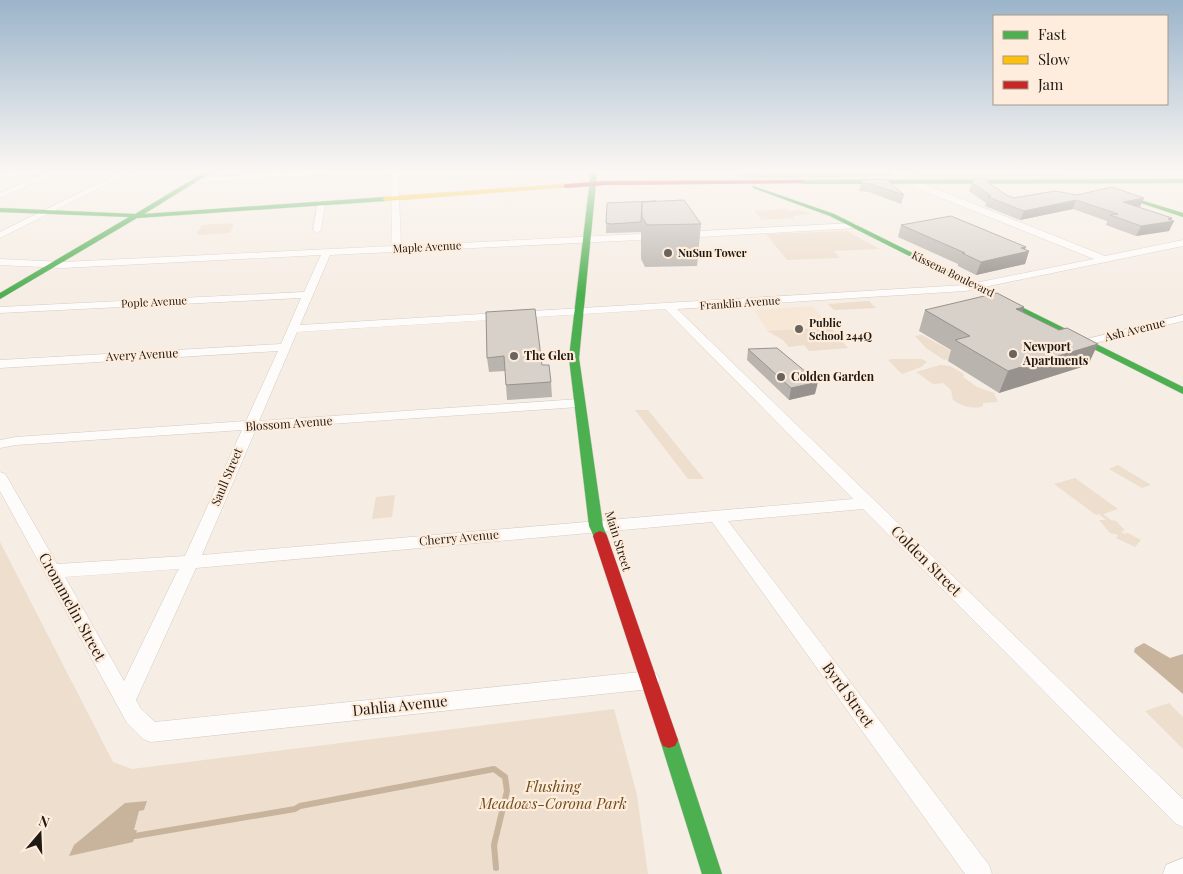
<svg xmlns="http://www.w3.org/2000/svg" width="1183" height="874" font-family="'Playfair Display',serif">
<rect width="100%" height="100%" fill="#f6ede4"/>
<path fill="#f7e7d6" d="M990,172H1060L1069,178H998Z
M813,306L848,348L809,351L804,345L789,347L783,340L768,331L754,310Z"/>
<path fill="#eedecd" d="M914,172H988L996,178H922Z
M786,209L788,211L800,210L811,214L793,216L794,218L762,220L754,211Z
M234,223L230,233L196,235L202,225Z
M847,231L880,249L834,251L840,258L787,260L766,234Z
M869,301L876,308L834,310L828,304Z
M830,327L848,348L809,351L804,345L789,347L783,340L768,331Z
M922,335L962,357L944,360L926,348L915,336Z
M892,359H922L927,362L921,367L902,374L888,360Z
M940,365L950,366L964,374L963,377L977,387L994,393L998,402L983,403V406C975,410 961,406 953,400L951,390L943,383L933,384L916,372Z
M635,410H648L704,479H688Z
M1118,465L1151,485L1142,488L1109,469Z
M1075,478L1118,509L1103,514L1111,520L1116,521L1125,530L1121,531L1124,534L1128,533L1141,540L1135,547L1116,538L1118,535L1110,533L1099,520H1106L1099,514L1096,515L1054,484Z
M395,495L392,517L372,519L376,497Z
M0,542L113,762L132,769L614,709L637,795L648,874H0Z
M1169,703L1183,717V749L1145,711Z"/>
<path fill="#c8b39d" d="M1144,643L1170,658L1183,654V694L1134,652L1135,648Z
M147,801L144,810L139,811L134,830H137L133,842L69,856L74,845L125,803Z"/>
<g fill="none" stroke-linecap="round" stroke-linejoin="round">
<path stroke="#c8b39d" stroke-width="6" d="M135,836L295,809L300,806L494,769L505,777L507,791L494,845L496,868"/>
<g stroke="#d2cbc4" stroke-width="1">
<path id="street" d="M18,172H45L0,178V174Z
M48,172H57L0,198V193Z
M122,172H131L0,238V232Z
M298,172H340L337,174L185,183L181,181L185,179Z
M391,172H398L401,246L659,233L663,236L659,239L330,255L300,325L965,285L1094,259L914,187L910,182L914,180L1105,256L1183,240V246L965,291L677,309L1183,799V827L1175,823L863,509L728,521L989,865L992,874H965L712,522L196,568L136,700L141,709L155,722L650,671L657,674L660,680L657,686L650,689L151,742L143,739L127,723L0,491V472L5,474L7,477L57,564L185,556L242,430L16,445L0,448V440L16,437L246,421L278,351L0,368V360L281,344L301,298L0,313V307L304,292L321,255L63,268L0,265V259L63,262L392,246ZM665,309L853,499L202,555L256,429L579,407L585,403L579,399L259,421L297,332ZM179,569L177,572L124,681L65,577Z
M318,201L325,203L321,230L317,233L313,230Z
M854,223L857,224V228L682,238L678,235L682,232Z
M1183,315V321L1087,345L1081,342L1083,340Z
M1183,858V874H1163L1166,865Z"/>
</g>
<g stroke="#d2cbc4" stroke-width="1">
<path id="fast" d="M205,172H212L144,214L385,197L388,199L385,201L137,218L0,299V293L129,217L0,212V208L135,214Z
M591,172H597L579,358L603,526L607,536L605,539H595L589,526L569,358Z
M1183,179V183L802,184L799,182L802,180Z
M753,186L834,214L1183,387V394L830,216L753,188Z
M1114,192L1183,213V217L1114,194Z
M669,732L675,734L678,740L722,874H702L660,740L663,734Z"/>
</g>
<g stroke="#d2cbc4" stroke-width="1">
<path id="slow" d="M566,184L568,185V187L385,201L382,199L385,197Z"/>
</g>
<g stroke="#d2cbc4" stroke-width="1">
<path id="jam" d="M802,180L804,181V183L605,185L566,188L563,186L566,184L605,181Z
M600,531L605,533L607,536L678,740L675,746L669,748L663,746L660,740L593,536L595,533Z"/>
</g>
<use href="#street" fill="#fefcfb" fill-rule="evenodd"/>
<use href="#fast" fill="#4caf50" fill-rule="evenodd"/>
<use href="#slow" fill="#ffc107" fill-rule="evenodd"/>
<use href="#jam" fill="#c62828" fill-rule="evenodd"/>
</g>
<path fill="#bab4ae" d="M741,172H891L890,176L747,178L743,176Z
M862,180L904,195L901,204L869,192L859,191Z
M972,182L1014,198L1055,191L1140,207H1138L1172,218L1169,231L1136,236L1106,225L1107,221L1073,209L1020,220L985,206L986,203L969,191Z
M607,203L701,224L697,266L645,267L641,259V232L610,233H606Z
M901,225L1026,247L1025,249L1029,251L1025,264L976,275L958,266V264L898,237Z
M925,310L1022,311L1088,365L999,393L948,361L951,350L919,331Z
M486,312L542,365L551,382L552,397L507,400L505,371L489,372L487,358Z
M748,349L815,394L789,400L747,360Z"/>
<path fill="#97928d" d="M1144,198L1140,207L1118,211L1123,202Z
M1076,200L1073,209L1020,220L1024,211Z
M1172,218L1170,222L1174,221L1169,231L1136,236L1141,226Z
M1026,247L1023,252L1029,251L1025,264L976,275L981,262Z
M1024,307L1016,327V309Z
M1098,344L1088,365L999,393L1008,371Z
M818,382L815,394L789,400L791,388Z"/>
<path fill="#d8d1ca" stroke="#97928d" d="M975,178H982L1006,195L1014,198L1055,191L1077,195L1112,187L1144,198L1123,202L1172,218L1168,219L1174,221L1141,226L1110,215L1118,214L1076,200L1024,211L988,197L991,196L972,182Z
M886,179L904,195L871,184L861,183L862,180Z
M684,200L701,224L647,225L642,217V202Z
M656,201L642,202L641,222L611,224L606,223L607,203Z
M951,216L1026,247L1021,248L1029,251L981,262L962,253H965L901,225Z
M997,293L1024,307L1016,309L1059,330L1067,328L1098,344L1008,371L955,340L970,336L925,310Z
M535,309L542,365H549L551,382L506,385L504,356L487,358L486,312Z
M777,348L818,382L791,388L748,349Z"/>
<linearGradient id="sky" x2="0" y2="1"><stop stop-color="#9bb4ca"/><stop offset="0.58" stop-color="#fbf7f3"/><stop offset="1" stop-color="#fbf7f3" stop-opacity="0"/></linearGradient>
<rect width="1183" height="295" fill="url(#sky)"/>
<g fill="#6b645d" stroke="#feeddc" stroke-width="2">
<circle cx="668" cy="253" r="5"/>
<circle cx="799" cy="329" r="5"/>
<circle cx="1013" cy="354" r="5"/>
<circle cx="514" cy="356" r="5"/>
<circle cx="781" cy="377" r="5"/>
</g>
<g text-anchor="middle" stroke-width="4.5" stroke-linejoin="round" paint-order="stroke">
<g font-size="11" fill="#201a14" stroke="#feeddc">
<text transform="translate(427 247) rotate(-3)" y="4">Maple Avenue</text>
<text transform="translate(953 274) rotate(26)" y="4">Kissena Boulevard</text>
<text transform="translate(154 302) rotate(-3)" y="4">Pople Avenue</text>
<text transform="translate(740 303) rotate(-4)" y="4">Franklin Avenue</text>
</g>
<g font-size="11" font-weight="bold" fill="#201a14" stroke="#feeddc" text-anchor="start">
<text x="678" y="257">NuSun Tower</text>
<text x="809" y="327">Public<tspan x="809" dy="13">School 244Q</tspan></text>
</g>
<g font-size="12" fill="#201a14" stroke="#feeddc">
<text transform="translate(1135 330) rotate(-14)" y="4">Ash Avenue</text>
<text transform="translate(142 355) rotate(-3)" y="4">Avery Avenue</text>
<text transform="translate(289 424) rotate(-4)" y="4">Blossom Avenue</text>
<text transform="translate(227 477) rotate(-67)" y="4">Saull Street</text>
<text transform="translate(459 538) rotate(-5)" y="4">Cherry Avenue</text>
<text transform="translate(618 541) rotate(73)" y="4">Main Street</text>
</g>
<g font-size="12" font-weight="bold" fill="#201a14" stroke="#feeddc" text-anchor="start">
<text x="1023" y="351">Newport<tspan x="1023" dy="14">Apartments</tspan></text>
<text x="524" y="360">The Glen</text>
<text x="791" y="381">Colden Garden</text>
</g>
<g font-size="15" fill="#201a14" stroke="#feeddc">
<text transform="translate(926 561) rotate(45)" y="5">Colden Street</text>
<text transform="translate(72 607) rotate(61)" y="5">Crommelin Street</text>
<text transform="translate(848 695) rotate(54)" y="5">Byrd Street</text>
<text transform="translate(400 706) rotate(-6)" y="5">Dahlia Avenue</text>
</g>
<g font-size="15" font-style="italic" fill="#6f4a1a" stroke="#feeddc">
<text x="553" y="792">Flushing<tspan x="553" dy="17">Meadows-Corona Park</tspan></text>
</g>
</g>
<rect x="993" y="15" width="175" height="90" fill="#feeddc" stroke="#a5998c"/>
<rect x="1003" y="31" width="25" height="8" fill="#4caf50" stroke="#a5998c"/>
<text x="1038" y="40" font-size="15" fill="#201a14">Fast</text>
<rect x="1003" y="56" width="25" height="8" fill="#ffc107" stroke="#a5998c"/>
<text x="1038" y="65" font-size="15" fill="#201a14">Slow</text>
<rect x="1003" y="81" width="25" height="8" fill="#c62828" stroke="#a5998c"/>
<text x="1038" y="90" font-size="15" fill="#201a14">Jam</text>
<g transform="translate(40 834) rotate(19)" stroke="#feeddc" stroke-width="4" paint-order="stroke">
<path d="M0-4L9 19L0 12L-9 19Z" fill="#201a14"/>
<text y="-8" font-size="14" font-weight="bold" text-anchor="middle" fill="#201a14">N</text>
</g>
</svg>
